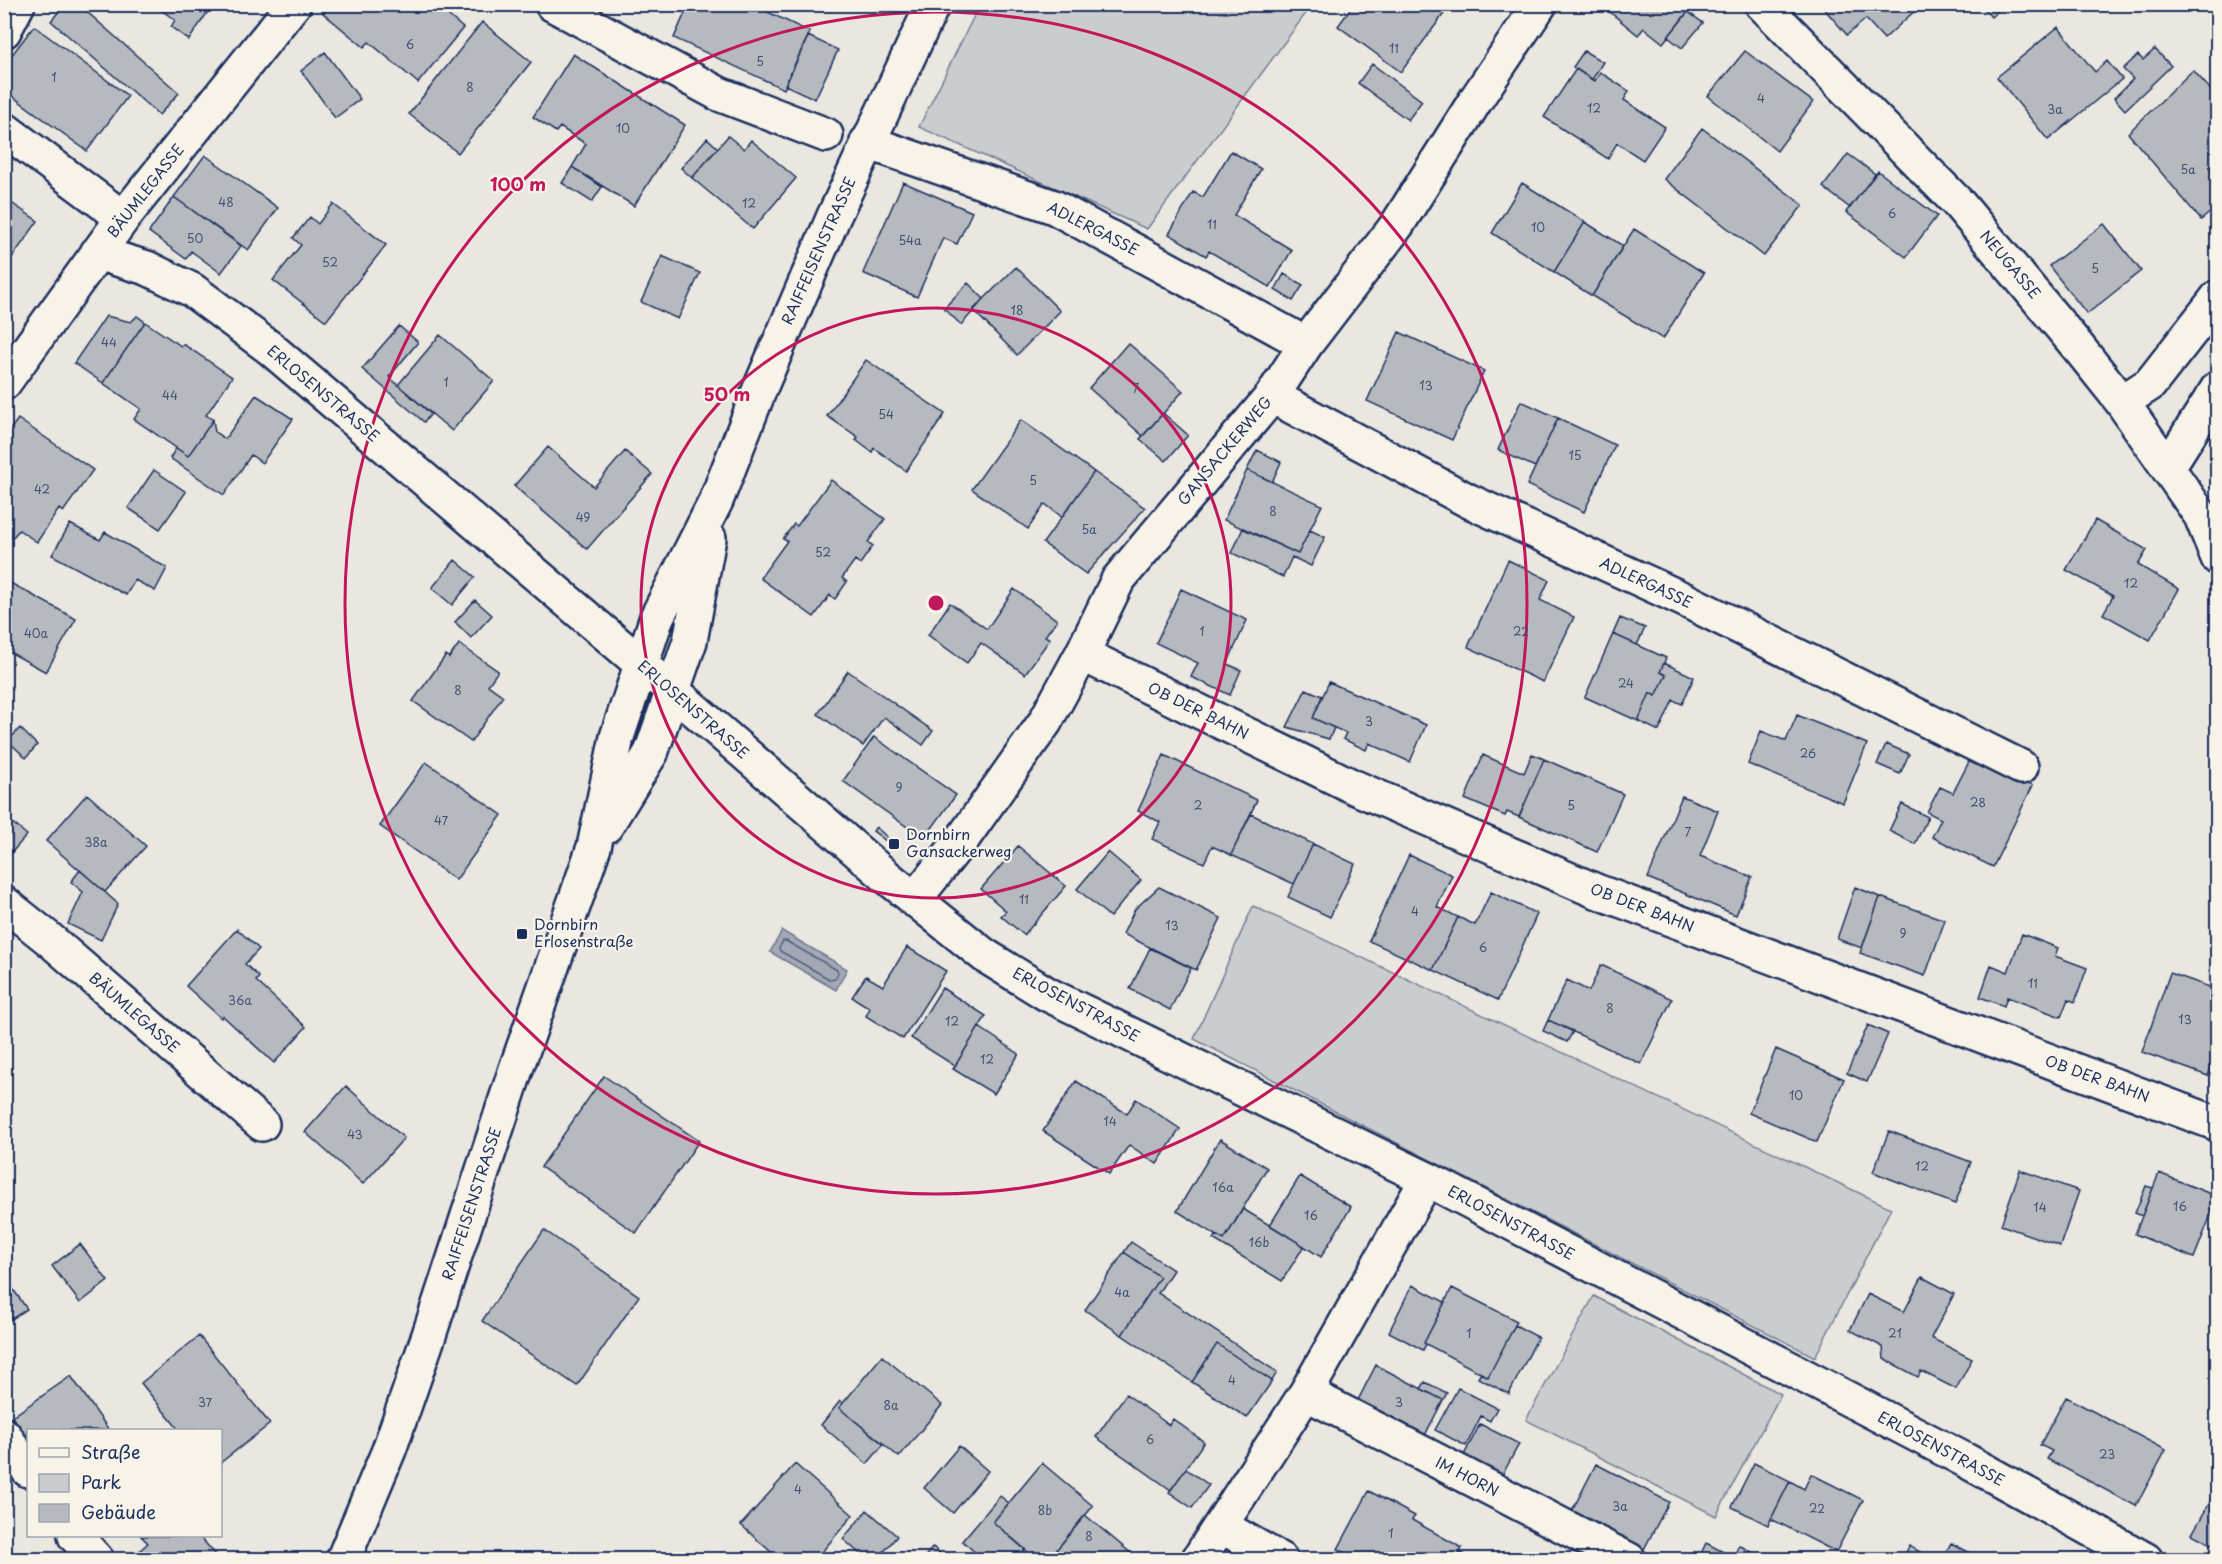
<svg xmlns="http://www.w3.org/2000/svg" width="2222" height="1564" font-family="'Playpen Sans',sans-serif">
<rect width="100%" height="100%" fill="#eae7e0"/>
<filter id="ink" filterUnits="userSpaceOnUse"><feTurbulence type="fractalNoise" baseFrequency=".0167" numOctaves="2"/><feDisplacementMap in="SourceGraphic" scale="12" xChannelSelector="R" yChannelSelector="G"/><feConvolveMatrix kernelMatrix="1 2 1 2 8 2 1 2 1" color-interpolation-filters="sRGB"/></filter>
<g filter="url(#ink)">
<path fill="#cbcccd" stroke="#737e96" stroke-width="1.5" d="M980,4H1312V5L1147,229L919,127Z
M1253,906L1891,1208L1815,1357L1194,1039Z
M1594,1296L1781,1394L1716,1516L1526,1420Z"/>
<path fill="#a3a8b4" stroke="#6d7892" stroke-width="1.5" d="M782,931L847,969L836,990L770,952Z"/>
<g fill="none" stroke-linecap="round" stroke-linejoin="round">
<path stroke="#515f80" stroke-width="1.5" d="M783,941H786L837,970L838,973L835,979L831,980L780,951L779,948Z"/>
</g>
<path fill="#b6babf" stroke="#1b2f5e" stroke-width="1.5" d="M65,4H78L179,93L159,115L51,21Z
M153,4H213L189,40L171,27L175,20Z
M329,4H435L463,28L418,83L369,42L364,47L323,13Z
M689,4H751L810,32L784,89L674,38Z
M1354,4H1451L1401,72L1338,26Z
M1600,4H1694L1663,43L1644,28L1638,35Z
M1820,4H1918L1920,6L1884,39L1866,19L1847,35Z
M1980,4H2006L1991,17Z
M1688,12L1703,23L1682,48L1668,37Z
M482,22L531,62L458,153L409,114Z
M34,26L128,96L87,151L4,90V65Z
M2058,27L2095,72L2107,61L2122,79L2048,140L1997,77Z
M808,36L838,50L815,99L785,85Z
M2155,49L2171,66L2125,110L2114,98L2133,79L2123,69L2138,55L2143,60Z
M1584,51L1603,62L1592,80L1573,67Z
M1745,51L1813,102L1777,151L1708,96Z
M325,52L360,99L335,118L301,71Z
M573,54L685,125L634,206L572,167L586,144L560,127L556,132L533,117Z
M1372,64L1422,101L1408,120L1358,83Z
M1576,69L1595,81L1600,72L1629,91L1624,100L1665,127L1643,160L1617,143L1608,159L1544,117Z
M2193,70L2218,98V206L2201,220L2128,133Z
M1702,128L1803,205L1764,256L1664,179Z
M728,136L744,149L751,140L796,178L753,229L692,178Z
M707,138L718,148L692,178L681,168Z
M1231,151L1261,169L1234,215L1292,250L1270,287L1209,251L1206,256L1169,234L1193,192L1203,197Z
M1848,154L1875,174L1850,208L1823,187Z
M205,155L278,208L248,250L174,197Z
M572,167L602,187L592,202L562,183Z
M1878,171L1937,216L1906,257L1846,212Z
M903,182L972,212L957,244L943,238L917,297L863,273Z
M1522,183L1585,222L1554,272L1492,233Z
M174,197L241,246L221,273L191,251L186,259L149,232Z
M4,198L38,221L4,269Z
M333,204L386,245L326,321L273,280L301,245L293,238L310,217L318,224Z
M1585,222L1623,246L1592,296L1554,272Z
M2104,224L2141,271L2087,314L2049,266Z
M1634,229L1704,273L1663,339L1592,296Z
M662,256L700,273L678,319L641,302Z
M1016,267L1060,311L1017,355L973,310Z
M1284,274L1303,285L1293,301L1275,290Z
M968,283L984,299L961,325L944,308Z
M106,316L131,322L137,316L145,322L103,383L74,363Z
M145,322L181,346L183,344L232,377L206,415L213,420L188,456L134,419L141,409L103,383Z
M399,326L418,342L389,377L431,414L424,422L362,369Z
M1399,332L1484,371L1452,440L1367,401Z
M440,335L494,381L452,431L398,385Z
M1128,343L1183,391L1143,436L1089,388Z
M866,360L945,414L906,471L874,448L872,452L856,440L858,437L827,416Z
M256,395L293,419L262,463L251,455L224,495L170,458L176,448L188,456L213,420L215,432L225,439Z
M1521,401L1558,418L1535,467L1498,450Z
M1163,413L1188,435L1166,461L1140,439Z
M1558,418L1615,445L1584,512L1527,485Z
M18,419L93,470L63,512L59,509L37,542L19,530L13,537L4,531V438Z
M1021,420L1094,472L1062,517L1045,504L1028,529L972,489Z
M548,447L594,487L625,451L652,474L587,549L514,486Z
M1257,450L1281,462L1272,482L1247,470Z
M154,470L186,492L160,529L128,508Z
M1247,470L1322,505L1298,554L1224,520Z
M1094,472L1145,508L1086,574L1043,543Z
M831,480L885,519L868,542L873,546L860,564L855,560L842,578L847,582L835,599L830,595L814,617L760,578L787,541L783,539L794,524L797,526Z
M2095,520L2147,550L2138,565L2179,589L2150,640L2103,614L2113,596L2066,570Z
M70,524L100,540L105,532L167,568L155,591L135,580L126,595L52,555Z
M1243,528L1298,554L1310,530L1325,537L1311,566L1292,557L1283,577L1232,553Z
M455,560L475,577L452,605L432,588Z
M1508,560L1549,580L1540,600L1574,617L1543,682L1468,647Z
M5,580L76,619L46,672L4,649Z
M1014,589L1057,620L1045,636L1050,639L1025,674L981,643L967,663L928,635L950,603L987,629Z
M1181,589L1247,620L1227,664L1241,670L1230,695L1191,677L1198,663L1156,643Z
M475,600L492,615L471,638L455,622Z
M1620,618L1645,628L1637,645L1613,634Z
M1613,634L1666,658L1660,672L1666,675L1656,696L1650,693L1638,721L1585,697Z
M459,644L498,671L488,685L503,696L471,742L413,701L446,655L449,658Z
M1664,663L1694,677L1682,704L1673,700L1659,731L1638,721L1650,693L1656,696L1666,675L1660,672Z
M848,671L933,731L923,745L884,717L863,746L818,714Z
M1329,682L1426,725L1410,762L1369,743L1366,750L1343,739L1346,733L1313,718Z
M1306,689L1322,696L1313,718L1334,728L1329,739L1287,727Z
M1797,715L1867,744L1843,803L1748,764L1761,731L1786,741Z
M20,728L37,745L26,758L8,741Z
M874,737L956,795L924,839L843,781Z
M1886,744L1909,754L1900,774L1877,764Z
M1532,754L1544,759L1519,817L1507,812L1505,816L1465,799L1483,755L1524,773Z
M1164,755L1257,800L1231,855L1212,846L1204,863L1152,839L1160,822L1138,811Z
M1972,756L2033,785L1993,867L1932,837L1941,819L1927,812L1940,787L1953,793Z
M1544,759L1623,794L1597,852L1519,817Z
M426,762L502,815L456,880L380,826Z
M87,794L146,846L105,892L46,841Z
M1682,796L1718,811L1700,856L1752,877L1736,915L1648,878Z
M1902,804L1928,817L1915,844L1889,831Z
M1251,814L1313,844L1294,884L1231,855Z
M4,816L27,835L4,861Z
M876,827L888,838L886,841L873,831Z
M1313,844L1355,864L1330,917L1288,897Z
M1018,846L1066,886L1024,935L1001,916L1006,911L981,889Z
M1108,852L1141,880L1110,917L1077,889Z
M1409,855L1452,875L1437,907L1458,917L1433,970L1369,941Z
M80,870L118,904L101,940L68,924L83,892L71,882Z
M1159,887L1221,918L1196,970L1123,934L1135,909Z
M1855,887L1880,897L1862,948L1837,939Z
M1491,892L1537,914L1498,1000L1433,970L1458,917L1475,925Z
M1880,897L1945,920L1925,976L1860,953Z
M237,929L259,949L245,964L259,977L256,981L306,1027L274,1063L223,1016L221,1018L186,986Z
M2022,934L2058,948L2055,956L2087,968L2075,1002L2068,999L2061,1017L2007,997L2004,1006L1980,997L1991,965L2008,972Z
M907,947L946,971L903,1039L866,1016L870,1008L852,997L866,976L883,986Z
M1150,948L1191,968L1170,1010L1130,989Z
M1601,965L1672,999L1641,1064L1548,1020L1567,980L1589,991Z
M2170,973L2218,990V1050L2208,1076L2142,1052Z
M942,988L986,1016L955,1066L911,1038Z
M1548,1020L1573,1031L1567,1042L1543,1031Z
M1868,1025L1888,1034L1867,1082L1847,1073Z
M979,1027L1019,1054L994,1094L953,1069Z
M1776,1049L1844,1079L1817,1142L1749,1113Z
M604,1076L699,1141L636,1233L541,1167Z
M1076,1081L1127,1114L1136,1099L1180,1129L1157,1164L1129,1145L1109,1174L1043,1131Z
M346,1086L404,1138L363,1184L305,1132Z
M1889,1131L1971,1162L1955,1204L1873,1172Z
M1220,1139L1267,1168L1224,1240L1177,1211Z
M2020,1170L2079,1191L2060,1246L2001,1225Z
M2159,1173L2218,1197L2194,1258L2135,1234Z
M1300,1176L1351,1207L1321,1257L1270,1225Z
M2146,1186L2153,1188L2142,1216L2135,1213Z
M1243,1209L1304,1246L1282,1281L1213,1239L1216,1235L1224,1240Z
M544,1230L639,1296L577,1386L482,1321Z
M1131,1242L1173,1270L1158,1293L1277,1372L1272,1381L1217,1344L1192,1382L1122,1335L1160,1277L1124,1252Z
M80,1244L108,1281L80,1303L52,1266Z
M1124,1252L1160,1277L1122,1335L1085,1310Z
M4,1276L27,1309L4,1324Z
M1922,1277L1954,1294L1931,1338L1972,1359L1956,1389L1921,1371L1918,1377L1884,1359L1883,1347L1850,1330L1868,1294L1904,1312Z
M1412,1285L1445,1302L1424,1343L1426,1344L1423,1350L1389,1332Z
M1452,1288L1517,1321L1488,1377L1424,1343Z
M1515,1325L1538,1337L1509,1394L1478,1378L1481,1373L1488,1377Z
M199,1336L270,1424L220,1463V1430H179L141,1383Z
M1217,1344L1272,1381L1247,1418L1192,1382Z
M882,1356L942,1405L899,1457L839,1408Z
M1376,1365L1443,1400L1422,1441L1355,1406Z
M71,1376L109,1430H28V1440L12,1417Z
M1425,1382L1447,1393L1443,1400L1421,1389Z
M1458,1388L1497,1408L1490,1421L1481,1416L1466,1446L1435,1430Z
M1126,1394L1169,1425L1173,1419L1204,1442L1171,1490L1096,1437Z
M2066,1397L2166,1450L2136,1506L2047,1459L2052,1451L2040,1445Z
M840,1401L843,1403L839,1408L884,1444L867,1464L821,1425Z
M1480,1424L1519,1444L1499,1481L1461,1461Z
M959,1446L988,1471L953,1513L924,1488Z
M1042,1463L1093,1506L1048,1560H1037L993,1522Z
M1754,1463L1790,1481L1768,1525L1732,1507Z
M795,1464L853,1515L815,1560H780L741,1525Z
M1596,1464L1669,1502L1643,1551L1571,1513Z
M1186,1469L1209,1485L1192,1508L1169,1492Z
M1811,1474L1863,1500L1836,1552L1771,1519L1790,1481L1804,1489Z
M2218,1488V1548L2192,1534Z
M1369,1491L1415,1516L1412,1520L1462,1548L1456,1560H1357L1338,1549Z
M1000,1496L1009,1503L993,1522L1025,1549L1017,1560H984L962,1541Z
M867,1510L897,1536L877,1560H867L843,1539Z
M1085,1515L1138,1559L1048,1560Z
M141,1536H199L218,1557L216,1560H129L148,1543Z
M1706,1543L1733,1557L1732,1560H1698Z
M1951,1543L1984,1560H1942Z
M1739,1545L1766,1560H1732Z
M1909,1546L1920,1552L1935,1560H1903Z
M933,1547L947,1560H922Z
M1460,1552L1474,1560H1456Z"/>
<g fill="none" stroke-linecap="round" stroke-linejoin="round">
<g stroke="#1b2f5e" stroke-width="38">
<path id="minor" d="M552,4L719,94L826,135
M1762,4L1958,203L2078,347L2122,402L2201,516L2218,558
M4,31L18,4
M4,129L123,218
M867,142L1054,207L1306,344
M97,253L147,268L192,290L270,348L673,691L887,877L984,955L1047,994L1427,1179L1965,1460L2146,1560
M4,383L123,218L294,4
M1272,396L1469,501L1685,600L2021,767
M2122,402L2150,384L2218,297
M2168,467L2218,388
M1082,654L1354,787L1596,891L2218,1124
M606,826L651,753L690,641L709,538
M914,900L961,841L1045,722L1082,654L1118,580L1272,396L1306,344L1397,225L1477,98L1540,4
M4,903L49,939L262,1124
M1306,1393L1629,1560
M4,1435L28,1470
M1221,1526L1281,1560
M75,1536L97,1560
M343,1560L389,1450L429,1335L516,1069L594,847L617,737L657,617L716,501L761,386L834,216L933,4
M1198,1560L1306,1393L1427,1179"/>
</g>
<use href="#minor" stroke="#f7f3e8" stroke-width="33"/>
</g>
</g>
<g fill="none" stroke="#c2185b" stroke-width="3">
<circle cx="936" cy="603" r="295"/>
<circle cx="936" cy="603" r="591"/>
</g>
<g fill="#1b2f5e" stroke="#f7f3e8" stroke-width="2">
<rect x="888" y="838" width="12" height="12" rx="3"/>
<rect x="516" y="928" width="12" height="12" rx="3"/>
</g>
<g text-anchor="middle" stroke-width="4.5" stroke-linejoin="round" paint-order="stroke">
<g font-size="12" fill="#425276">
<text x="410" y="49">6</text>
<text x="1394" y="53">11</text>
<text x="760" y="66">5</text>
<text x="54" y="82">1</text>
<text x="470" y="92">8</text>
<text x="1761" y="103">4</text>
<text x="1594" y="113">12</text>
<text x="2055" y="114">3a</text>
<text x="623" y="133">10</text>
<text x="2188" y="174">5a</text>
<text x="226" y="207">48</text>
<text x="749" y="208">12</text>
<text x="1892" y="218">6</text>
<text x="1212" y="229">11</text>
<text x="1538" y="232">10</text>
<text x="195" y="243">50</text>
<text x="910" y="245">54a</text>
<text x="330" y="267">52</text>
<text x="2095" y="273">5</text>
<text x="1017" y="315">18</text>
<text x="109" y="347">44</text>
<text x="446" y="387">1</text>
<text x="1426" y="390">13</text>
<text x="1136" y="393">7</text>
<text x="170" y="400">44</text>
<text x="886" y="419">54</text>
<text x="1575" y="460">15</text>
<text x="1033" y="485">5</text>
<text x="42" y="494">42</text>
<text x="1273" y="516">8</text>
<text x="583" y="522">49</text>
<text x="1089" y="534">5a</text>
<text x="823" y="557">52</text>
<text x="2131" y="588">12</text>
<text x="1202" y="636">1</text>
<text x="1521" y="636">22</text>
<text x="36" y="638">40a</text>
<text x="1626" y="688">24</text>
<text x="458" y="695">8</text>
<text x="1369" y="726">3</text>
<text x="1808" y="758">26</text>
<text x="899" y="792">9</text>
<text x="1978" y="807">28</text>
<text x="1198" y="810">2</text>
<text x="1571" y="810">5</text>
<text x="441" y="825">47</text>
<text x="1688" y="837">7</text>
<text x="96" y="847">38a</text>
<text x="1024" y="904">11</text>
<text x="1415" y="916">4</text>
<text x="1172" y="930">13</text>
<text x="1903" y="938">9</text>
<text x="1483" y="952">6</text>
<text x="2033" y="988">11</text>
<text x="240" y="1005">36a</text>
<text x="1610" y="1013">8</text>
<text x="2185" y="1024">13</text>
<text x="952" y="1026">12</text>
<text x="987" y="1064">12</text>
<text x="1796" y="1100">10</text>
<text x="1110" y="1126">14</text>
<text x="355" y="1139">43</text>
<text x="1922" y="1171">12</text>
<text x="1223" y="1192">16a</text>
<text x="2180" y="1211">16</text>
<text x="2040" y="1212">14</text>
<text x="1311" y="1220">16</text>
<text x="1259" y="1247">16b</text>
<text x="1122" y="1297">4a</text>
<text x="1469" y="1338">1</text>
<text x="1895" y="1338">21</text>
<text x="1232" y="1385">4</text>
<text x="205" y="1407">37</text>
<text x="1399" y="1407">3</text>
<text x="891" y="1410">8a</text>
<text x="1150" y="1444">6</text>
<text x="2107" y="1459">23</text>
<text x="798" y="1494">4</text>
<text x="1620" y="1511">3a</text>
<text x="1817" y="1513">22</text>
<text x="1045" y="1515">8b</text>
<text x="1391" y="1538">1</text>
<text x="1089" y="1541">8</text>
</g>
<g font-size="15" fill="#1b2f5e" stroke="#f7f3e8">
<text transform="translate(146 191) rotate(-52)" y="5">BÄUMLEGASSE</text>
<text transform="translate(1093 229) rotate(27)" y="5">ADLERGASSE</text>
<text transform="translate(819 251) rotate(-66)" y="5">RAIFFEISENSTRASSE</text>
<text transform="translate(2010 265) rotate(50)" y="5">NEUGASSE</text>
<text transform="translate(323 394) rotate(40)" y="5">ERLOSENSTRASSE</text>
<text transform="translate(1225 451) rotate(-50)" y="5">GANSACKERWEG</text>
<text transform="translate(1646 583) rotate(25)" y="5">ADLERGASSE</text>
<text transform="translate(693 710) rotate(41)" y="5">ERLOSENSTRASSE</text>
<text transform="translate(1198 711) rotate(26)" y="5">OB DER BAHN</text>
<text transform="translate(1642 908) rotate(21)" y="5">OB DER BAHN</text>
<text transform="translate(1076 1005) rotate(28)" y="5">ERLOSENSTRASSE</text>
<text transform="translate(134 1013) rotate(41)" y="5">BÄUMLEGASSE</text>
<text transform="translate(2097 1079) rotate(20)" y="5">OB DER BAHN</text>
<text transform="translate(472 1204) rotate(-72)" y="5">RAIFFEISENSTRASSE</text>
<text transform="translate(1511 1223) rotate(28)" y="5">ERLOSENSTRASSE</text>
<text transform="translate(1941 1449) rotate(28)" y="5">ERLOSENSTRASSE</text>
<text transform="translate(1467 1477) rotate(27)" y="5">IM HORN</text>
</g>
<g font-size="15" fill="#1b2f5e" stroke="#f7f3e8" text-anchor="start">
<text x="906" y="840">Dornbirn<tspan x="906" dy="17">Gansackerweg</tspan></text>
<text x="534" y="930">Dornbirn<tspan x="534" dy="17">Erlosenstraße</tspan></text>
</g>
</g>
<circle cx="936" cy="603" r="9" fill="#c2185b" stroke="#f7f3e8" stroke-width="3"/>
<g font-size="18" text-anchor="middle" font-weight="bold" fill="#c2185b" stroke="#f7f3e8" stroke-width="4.5" stroke-linejoin="round" paint-order="stroke">
<text x="518" y="191">100 m</text>
<text x="727" y="401">50 m</text>
</g>
<rect width="2222" height="1564" fill="none" stroke="#f7f3e8" stroke-width="24"/>
<rect x="12" y="12" width="2198" height="1540" fill="none" stroke="#1b2f5e" stroke-width="2" filter="url(#ink)"/>
<rect x="27" y="1429" width="195" height="108" fill="#f7f3e8" stroke="#9fa5b1" stroke-width="1.5"/>
<rect x="39" y="1448" width="30" height="9" fill="#f7f3e8" stroke="#9fa5b1" stroke-width="1.5"/>
<text x="81" y="1459" font-size="18" fill="#1b2f5e">Straße</text>
<rect x="39" y="1474" width="30" height="18" fill="#cbcccd" stroke="#9fa5b1" stroke-width="1.5"/>
<text x="81" y="1489" font-size="18" fill="#1b2f5e">Park</text>
<rect x="39" y="1504" width="30" height="18" fill="#b6babf" stroke="#9fa5b1" stroke-width="1.5"/>
<text x="81" y="1519" font-size="18" fill="#1b2f5e">Gebäude</text>
</svg>
